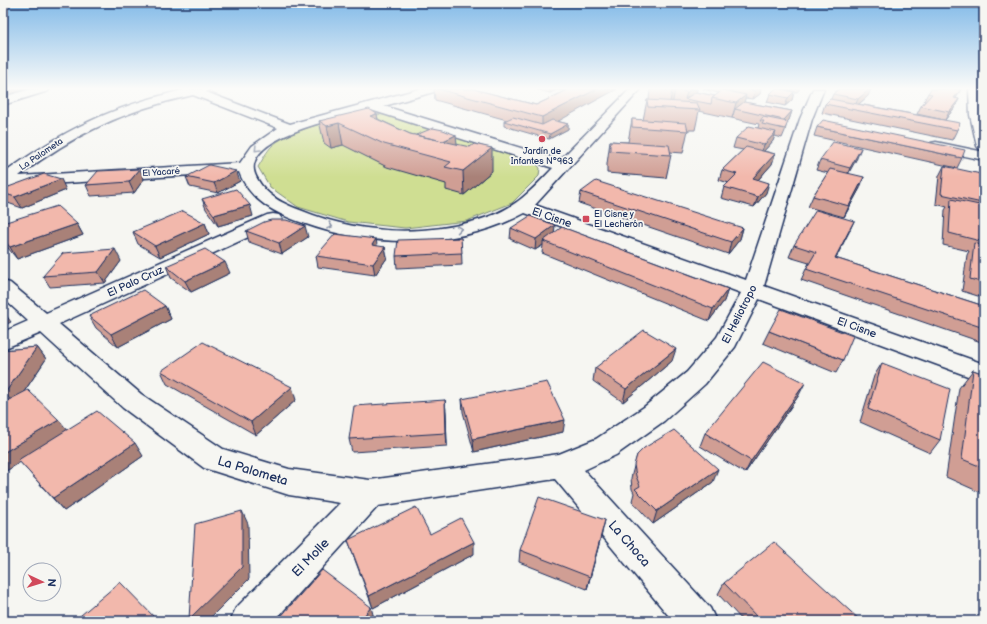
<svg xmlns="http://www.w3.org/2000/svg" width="987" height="624" font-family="'Balsamiq Sans',sans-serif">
<rect width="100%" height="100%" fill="#f6f6f2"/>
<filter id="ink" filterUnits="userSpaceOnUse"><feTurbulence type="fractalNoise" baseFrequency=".025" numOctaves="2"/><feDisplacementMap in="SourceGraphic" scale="8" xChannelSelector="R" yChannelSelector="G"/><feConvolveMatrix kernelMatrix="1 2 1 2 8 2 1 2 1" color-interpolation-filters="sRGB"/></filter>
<g filter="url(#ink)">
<path fill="#cfde92" stroke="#758678" d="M369,114L386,115L533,161L540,168L539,176L512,203L467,221L405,228L348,222L298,207L270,187L258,167C262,161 265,154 270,148C285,130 346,116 369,114Z"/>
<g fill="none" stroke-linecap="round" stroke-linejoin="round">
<g stroke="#1b2f5e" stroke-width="3">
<path id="minor" d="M31,89H49L48,91L3,105V97Z
M183,89H210L206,92L290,124L419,89H438L437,91L384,106L560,160L630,89H641L535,205L746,280L800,119L813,89H824L812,119L764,286L984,364V382L759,299L735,347L705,384L664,421L616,455L584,470L710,608L716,621H673L555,479L378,506L274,621H230L236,608L340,503L289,495L204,468L123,408L41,333L3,349V332L28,321L3,298V281L10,283L46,313L267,215L273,214L279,215L282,219L279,223L59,324L141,394L223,449L289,469L370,480L559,454L596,439L644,407L687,372L717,337L741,293L525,213C459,249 372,248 303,223C276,214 250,201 239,172L3,187V174C63,130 111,107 183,90ZM193,95L278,128L252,146L240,163L19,176C74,134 125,110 193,95ZM371,110L553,168C526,196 514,210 475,221C418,237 355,233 300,210C286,205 271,198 262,186C257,179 251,170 255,161C266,132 343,117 371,110Z
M969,89H981L984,121V150L979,149L977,146L970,115Z
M936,142L984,152V160L931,149L929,146L931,143Z"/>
</g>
<use href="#minor" fill="#f6f6f2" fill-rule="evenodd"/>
</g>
<path fill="#d09e94" stroke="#1b2f5e" d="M434,89H473L536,105L565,91L557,90L550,93L535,89H617L557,121L568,124V129L549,139L504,126V121L507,120L435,100Z
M650,89H697L696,92L715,96L719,93L703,89H761L760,94L753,99L745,98L744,102L792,111L789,120L787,122L785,131L782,138L775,136L773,141L764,151L775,154L772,164L758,180L766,193L754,207L721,198L724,187L729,183L719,180L722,170L743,150L733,148L736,138L758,128L759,124L699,111L695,130H688L683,153L670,152L671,155L666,178L607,173V164L610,141L628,142L632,119L643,120L647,100H649Z
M783,89H800L797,92Z
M839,89H871L868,96L859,104L944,120L917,114L921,106L925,101H924L928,93L958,95L956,98L959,99L955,107L945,120L957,130L952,140L822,113L825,104L831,99L833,94Z
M794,92L792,100L785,106L767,102L770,94Z
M377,114L378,119L410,134L457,144L492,171L464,195L446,190V184L387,167L343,145L331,148L324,143L319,121Z
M817,127L962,158L957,168L814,136Z
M857,158L848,173L860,188L844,217L808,207L813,196L828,173L816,170L820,160Z
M944,166L982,203L980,205L984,206V298L962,291L967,255L969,251L943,245L945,210L947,207L936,204L939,176Z
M186,177L240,181L218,193L190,187Z
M144,179L134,193L91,196L86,185Z
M3,189L66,190L22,208L5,202L3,199Z
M581,192L743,228L740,239L728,254L579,203Z
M202,199L253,216L218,226L206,209Z
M3,223L77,224L83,235L17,259L3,242Z
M205,223L209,234L160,257L138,244L133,232Z
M511,228L555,233L728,289L724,301L709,321L542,253L543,245L535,250L510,239Z
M246,231L308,237L282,254L249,242Z
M849,232L835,258L984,306V343L801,280L806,269L809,263L789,257L794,245Z
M461,238L462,265L397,268L396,256Z
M385,247L387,258L375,275L318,267L316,256Z
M121,261L105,283L50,287L43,276Z
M166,266L230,273L191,292L171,278Z
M165,306L171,319L118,347L96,328L89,316Z
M769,331L843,360L836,373L763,343Z
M37,347L46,359L24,392L66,429L143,456L64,511L20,462L3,473V350Z
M672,361L623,402L593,381L595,368Z
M882,363L940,440L930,453L860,422L874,376Z
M973,370L984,374V494L946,477L959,388Z
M161,371L296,400L256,435L167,384Z
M799,395L745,473L700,446L705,433Z
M462,399L563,432L474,452L463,412Z
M445,400L446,413L447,446L352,452L349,439Z
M637,455L713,482L653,524L632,501L634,493L632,489L631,478Z
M602,533L587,589L519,562L520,550Z
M430,534L474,554L373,608L352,552L348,540Z
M724,583L861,621H743L718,594Z"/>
<path fill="#a98178" stroke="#1b2f5e" d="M3,89H27L3,96Z
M550,89H557L550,93Z
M597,89H617L542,130V117Z
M692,89H697L695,100L685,99L687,92Z
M757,89H761L760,94L753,99L755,91Z
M866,89H871L868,96L854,108L858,99Z
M961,89L958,95L950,106L954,98Z
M675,90L672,105L669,107L672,91Z
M794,92L792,100L785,106L788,98Z
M746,95L742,110L735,109L732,118L736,103Z
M959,99L955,107L945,120L949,112Z
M792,111L789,120L781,129L784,120Z
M377,114L380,135L370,116Z
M339,123L343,145L331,148L327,126Z
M568,124V129L549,139L550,134Z
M776,132L773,141L761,154L764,145Z
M456,135L457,145L432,147Z
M492,148V171L464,195L463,171Z
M861,148L857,158L846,178L850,168Z
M775,154L772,164L750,189L753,178Z
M140,169L144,179L134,193L129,182Z
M236,171L240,181L218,193L214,183Z
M864,177L860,188L844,217L849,206Z
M61,179L66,190L22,208L15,197Z
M769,183L766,193L754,207L758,197Z
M250,205L253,216L218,226L214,215Z
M854,221L849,232L830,270L835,258Z
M205,223L209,234L160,257L155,246Z
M77,224L83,235L17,259L10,247Z
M555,225L554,236L543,241V245L535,250L536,239Z
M305,226L308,237L282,254L279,243Z
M743,228L740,239L728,254L731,242Z
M376,239L378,251L372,245Z
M385,247L387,258L375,275L373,264Z
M115,249L121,261L105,283L98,272Z
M225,262L230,273L191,292L185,281Z
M728,289L724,301L709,321L713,309Z
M165,306L171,319L118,347L111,334Z
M3,311L11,322L3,326Z
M37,347L46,359L15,405L5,393Z
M676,349L672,361L623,402L626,389Z
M805,383L799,395L745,473L751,461Z
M292,387L296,400L256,435L251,422Z
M445,400L446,413L447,446L446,433Z
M59,420L69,432L3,473V453Z
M565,420L563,432L474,452L473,439Z
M135,443L143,456L64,511L53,498Z
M718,469L713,482L653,524L657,511Z
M242,511L248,524L249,579L207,621H190L189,619Z
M605,520L602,533L587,589L590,577Z
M474,542V554L373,608L369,596Z
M371,607L374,618L372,621H360Z"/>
<path fill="#f2b8ac" stroke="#1b2f5e" d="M438,89H473L536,105L570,89H597L542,117Z
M661,89H692L687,92L675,90L672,91Z
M746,89H757L755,91Z
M775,89H781L794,92L788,98L770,94Z
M839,89H870L858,99L833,94Z
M931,89H961L954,98L959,99L949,112L921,106L932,94L928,93Z
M723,90L746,95L736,103L712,98Z
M696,92L715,96L712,98L711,104L685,99Z
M830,99L960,123L957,130L825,104Z
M647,100L697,103L700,110L648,107Z
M744,102L792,111L784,120L735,109Z
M369,109L377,114L370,116L410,134L470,147L474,144L492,148L463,171L445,167L451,162L384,144L339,123L327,126L319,121Z
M513,117L542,125L552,120L568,124L550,134L504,121Z
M763,117L788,122L785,129L762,124L764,121H760Z
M632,119L686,123L688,131L632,127Z
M823,120L965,150L962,158L817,127Z
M749,126L776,132L764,145L736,138Z
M433,128L443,130L456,135L443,141L416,135Z
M610,141L669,145L671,155L610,151Z
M833,142L861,148L850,168L820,160Z
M746,147L775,154L753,178L769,183L758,197L724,187L737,174L722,170Z
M209,165L236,171L214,183L186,177Z
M944,166L981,174L982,203L941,194Z
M140,169L129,182L86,185L98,171Z
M830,169L864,177L849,206L813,196Z
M44,174L61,179L15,197L3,193V189Z
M596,181L743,228L731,242L581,192Z
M236,189L250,205L214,215L202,199Z
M951,199L984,206V242L949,233Z
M57,206L77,224L10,247L3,239V223Z
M816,210L854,221L835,258L984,306V328L806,269L816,252L794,245Z
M183,211L205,223L155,246L133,232Z
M530,216L555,225L536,239L511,228Z
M271,220H286L305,226L279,243L246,231L264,222Z
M562,227L728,289L713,309L543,241Z
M335,234L376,239L372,245L385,247L373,264L316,256Z
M461,238L462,253L396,256L398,240Z
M974,243L984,246V283L970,279Z
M115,249L98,272L43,276L63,253Z
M205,249L225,262L185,281L166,266Z
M143,290L165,306L111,334L89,316Z
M781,309L853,336L843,360L769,331Z
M644,330L676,349L626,389L595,368Z
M203,342L292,387L251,422L161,371Z
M37,347L5,393H3V350Z
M763,362L805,383L751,461L705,433Z
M882,363L950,389L940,440L868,409Z
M973,370L984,374V468L962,459Z
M547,382L565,420L473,439L462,399Z
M28,390L59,420L3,453V403Z
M445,400L446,433L349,439L354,406Z
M97,411L135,443L53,498L18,460Z
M674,430L718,469L657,511L635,489L640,486L636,476L634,465L637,455L644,448Z
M539,497L605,520L590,577L520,550Z
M416,507L430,534L461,518L474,542L369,596L348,540Z
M242,511V567L189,619L195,524Z
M774,542L861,621H761L724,583Z
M322,570L371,607L360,621H277Z
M120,582L158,621H74Z"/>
<defs><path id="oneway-chevron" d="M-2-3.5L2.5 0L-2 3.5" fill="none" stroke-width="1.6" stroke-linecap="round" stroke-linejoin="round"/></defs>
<g stroke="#8892a8">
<use href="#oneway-chevron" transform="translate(257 149) rotate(134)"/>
<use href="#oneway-chevron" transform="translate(330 226) rotate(19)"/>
<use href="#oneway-chevron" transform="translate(459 229) rotate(-9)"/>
</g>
</g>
<linearGradient id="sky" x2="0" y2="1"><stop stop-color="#82bae8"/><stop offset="0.5" stop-color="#fbfbf9"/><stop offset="1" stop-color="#fbfbf9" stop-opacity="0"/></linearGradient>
<rect width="987" height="177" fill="url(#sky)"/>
<g fill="#d1495b" stroke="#f6f6f2" stroke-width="1.5">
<circle cx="542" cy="139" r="4"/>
<rect x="582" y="215" width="8" height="8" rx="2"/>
</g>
<g text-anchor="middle" stroke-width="3.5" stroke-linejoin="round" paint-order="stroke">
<g font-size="9" fill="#1b2f5e" stroke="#f6f6f2">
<text x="542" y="154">Jardín de<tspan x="542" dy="10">Infantes N°963</tspan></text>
<text x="594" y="217" text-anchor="start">El Cisne y<tspan x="594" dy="10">El Lecherón</tspan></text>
</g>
<g font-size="9" fill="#1b2f5e" stroke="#f6f6f2">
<text transform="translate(41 154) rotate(-34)" y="3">La Palometa</text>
<text transform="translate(161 172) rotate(-4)" y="3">El Yacaré</text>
</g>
<g font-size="11" fill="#1b2f5e" stroke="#f6f6f2">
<text transform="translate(552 217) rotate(19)" y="4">El Cisne</text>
<text transform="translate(135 281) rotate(-24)" y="4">El Palo Cruz</text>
<text transform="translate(739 314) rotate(-63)" y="4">El Heliotropo</text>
<text transform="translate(857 327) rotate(20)" y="4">El Cisne</text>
</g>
<g font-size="13" fill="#1b2f5e" stroke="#f6f6f2">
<text transform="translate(253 470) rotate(17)" y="5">La Palometa</text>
<text transform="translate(630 543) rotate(49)" y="5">La Choca</text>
<text transform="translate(310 557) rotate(-46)" y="5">El Molle</text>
</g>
</g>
<rect width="987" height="624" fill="none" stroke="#f6f6f2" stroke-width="16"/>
<rect x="8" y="8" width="971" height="608" fill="none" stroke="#1b2f5e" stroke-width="1.5" filter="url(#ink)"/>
<g transform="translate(42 582) rotate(94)"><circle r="19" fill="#f6f6f2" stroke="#9ea6b7"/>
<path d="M0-3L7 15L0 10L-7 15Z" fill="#d1495b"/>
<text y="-6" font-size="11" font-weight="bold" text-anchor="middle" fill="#1b2f5e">N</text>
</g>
</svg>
